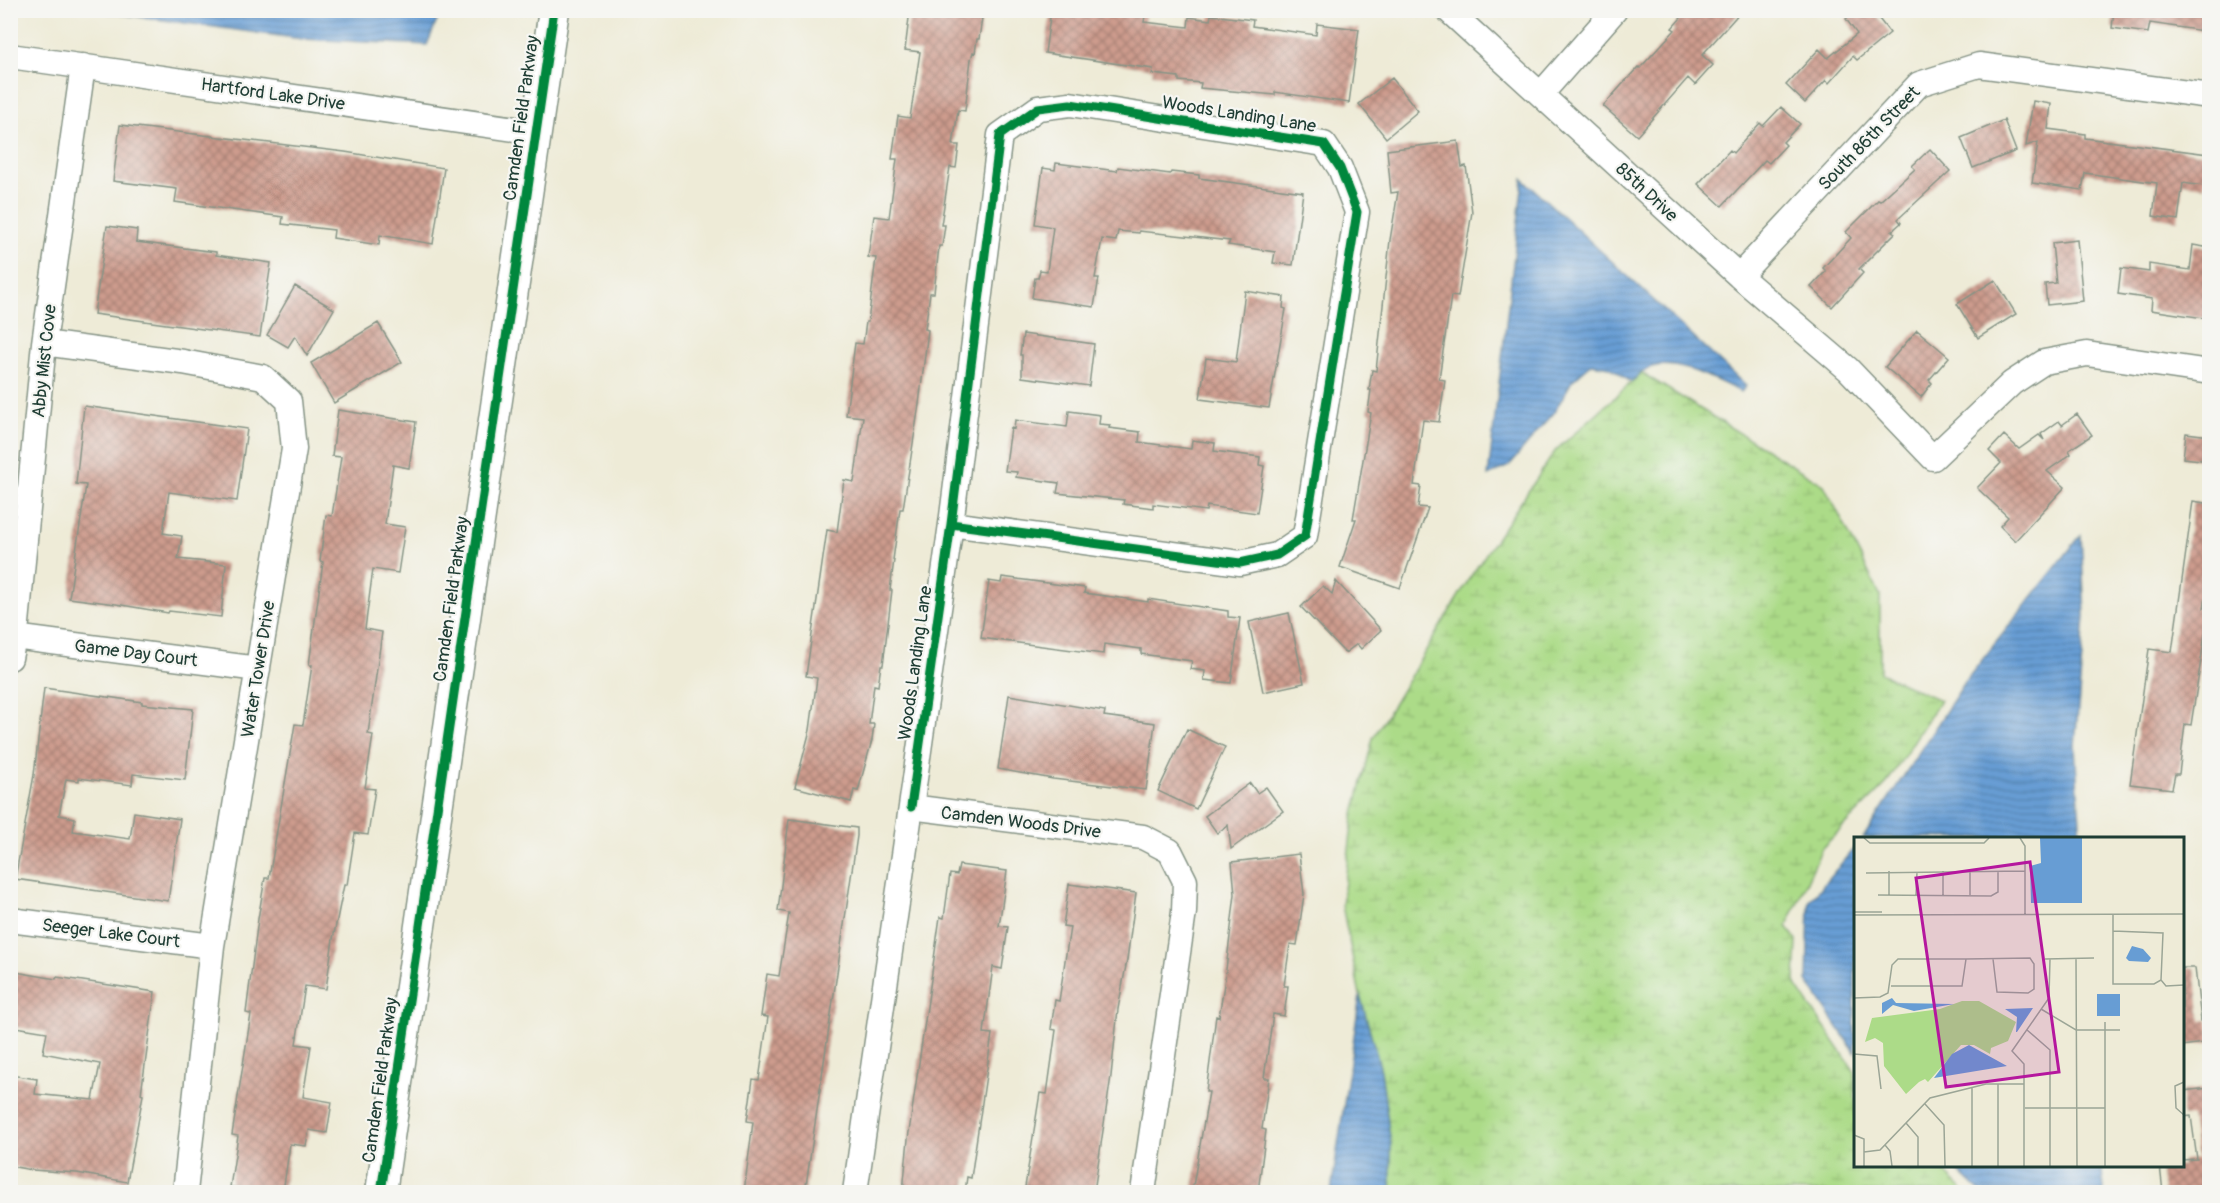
<svg xmlns="http://www.w3.org/2000/svg" width="2220" height="1203" font-family="Pangolin,sans-serif">
<defs>
<pattern id="wetland-marsh" width="20" height="14" patternUnits="userSpaceOnUse" patternTransform="scale(1.5)"><rect width="20" height="14" fill="#acdb88"/><path d="M1 5h8M5 5V1M11 12h8M15 12V8" fill="none" stroke="#94bd76"/></pattern>
<pattern id="water-rules" width="6" height="5" patternUnits="userSpaceOnUse" patternTransform="scale(1.5)"><rect width="6" height="5" fill="#679dd4"/><path d="M0 2.5h6" fill="none" stroke="#5481ad"/></pattern>
<pattern id="building-cross-hatch" width="8" height="8" patternUnits="userSpaceOnUse" patternTransform="scale(1.5)"><rect width="8" height="8" fill="#cd9b8d"/><path d="M0 0l8 8M0 8l8-8" fill="none" stroke="#a68074"/></pattern>
</defs>
<rect width="100%" height="100%" fill="#f6f6f2"/>
<filter id="ink" filterUnits="userSpaceOnUse"><feTurbulence type="fractalNoise" baseFrequency=".0167" numOctaves="2"/><feDisplacementMap in="SourceGraphic" scale="12" xChannelSelector="R" yChannelSelector="G"/><feConvolveMatrix kernelMatrix="1 2 1 2 8 2 1 2 1" color-interpolation-filters="sRGB"/></filter>
<filter id="wash" filterUnits="userSpaceOnUse"><feTurbulence type="fractalNoise" baseFrequency=".008" numOctaves="4" result="noise"/><feDisplacementMap in="SourceGraphic" scale="24" xChannelSelector="R" yChannelSelector="G"/><feGaussianBlur stdDeviation="1.35" result="paint"/><feColorMatrix in="noise" values="0 0 0 0 0 0 0 0 0 0 0 0 0 0 0 0 0 1.4 0 .05"/><feComposite in="paint" operator="in"/></filter>
<g filter="url(#wash)">
<rect width="100%" height="100%" fill="#eeebd7"/>
<path fill="url(#wetland-marsh)" stroke="#668c5e" stroke-width="1.5" d="M1642,373L1824,485L1880,595V673L1940,700L1887,783L1822,848L1787,926L1797,941L1795,981L1797,987L1855,1072L1856,1166H1938L1965,1192H1391V1145L1381,1071L1360,995L1342,905L1353,818L1373,738L1469,579L1556,450Z"/>
<path fill="url(#water-rules)" stroke="#436d84" stroke-width="1.5" d="M97,11L441,10V11L427,45L302,39Z
M1523,179L1746,386L1741,392C1717,381 1666,352 1642,372C1638,375 1635,379 1631,382L1610,367L1591,364L1572,381L1555,411L1509,466L1488,476Z
M2081,535L2085,616L2075,747L2081,838H1863L1967,679Z
M1855,847V1053L1807,981L1809,902Z
M1360,995L1381,1071L1391,1145V1192H1331Z
M1953,1166H2102L2103,1192H1980Z"/>
<g id="blocks">
<path fill="url(#building-cross-hatch)" d="M910,10H926L982,18L979,39H977L975,53L973,52L971,59L965,111L958,110L953,145H959L956,168L950,167L941,225H945L942,246H939L934,293H930L925,329L928,330L919,404L903,509H900L893,560H894L890,590H892L883,665H881L878,686L874,685L869,724H874L872,740L858,791L854,790L851,802L795,787L810,730L817,678L806,676L827,530L837,532L844,480L854,482L863,417L846,415L855,343L863,344L866,322H868L876,258L868,257L874,216L889,218L897,159H892L898,116L910,118L920,52L905,50Z
M1051,10H1146L1144,22L1188,27L1189,17L1210,20L1211,15L1253,20L1252,26L1316,35L1317,24L1359,29L1349,103L1275,92V95L1200,88L1201,83L1179,81V77L1152,74L1153,69L1045,53Z
M1688,10H1742L1702,55L1713,65L1695,85L1688,78L1637,136L1603,106L1638,67L1640,68L1675,30L1672,28Z
M1857,10H1872L1890,33L1857,60L1853,56L1829,83L1826,80L1805,103L1786,85L1819,49L1828,58L1857,34L1846,19Z
M2114,10H2210V32L2150,23L2148,33L2112,28Z
M1392,78L1418,111L1386,138L1359,104Z
M2033,101L2051,104L2048,129L2085,134V138L2208,154L2204,186L2183,183L2178,220L2153,216L2157,183L2085,173L2082,190L2032,183L2038,142L2026,146Z
M1781,107L1800,124L1783,142L1786,145L1769,163L1765,160L1722,206L1698,184L1730,150L1733,153L1760,123L1763,126Z
M2004,120L2016,151L1973,168L1961,138Z
M120,125L345,152L444,168L433,244L380,235L379,245L333,238L334,230L282,224L283,217L175,202L177,189L113,181Z
M1458,141L1462,167L1466,166L1472,212L1458,297L1451,296L1439,379L1445,380L1439,422L1423,420L1414,485L1421,486L1418,507L1428,508L1400,588L1340,567L1356,519H1353L1371,413L1368,412L1371,390H1369L1372,370L1376,371L1390,240L1398,192L1391,193L1387,150Z
M1930,149L1950,171L1898,219L1901,223L1892,231L1895,233L1859,269L1863,273L1832,307L1811,287L1826,271L1823,268L1851,238L1846,232L1878,200L1880,201L1915,169L1912,166Z
M1056,163L1117,171L1118,167L1170,174L1171,172L1199,175V178L1303,192L1293,265L1273,263L1275,252L1228,245L1230,241L1139,231V233L1118,231L1116,241L1102,239L1095,278H1099L1094,307L1032,298L1035,278H1038L1040,270L1047,271L1053,227L1035,224L1043,168L1055,170Z
M107,226L137,230L136,242L216,252V255L271,263L260,337L94,314Z
M2077,240L2083,301L2047,305L2045,284L2056,283L2052,243Z
M2193,245L2210,248V319L2151,310L2152,299L2118,294L2121,268L2149,272V264L2190,270Z
M1995,280L2016,314L1978,338L1957,304Z
M295,286L334,309L307,356L295,336L288,347L267,335Z
M1245,291L1284,297L1283,308L1286,309L1269,408L1200,399L1206,358L1236,362Z
M378,323L402,362L334,403L311,363Z
M1917,330L1949,357L1929,380L1932,383L1921,397L1885,367Z
M1023,334L1094,344L1089,386L1022,377V355H1020Z
M84,406L247,429L237,501L169,492L163,533L182,536L178,559L226,564L221,617L169,611L168,613L116,604L69,598L86,485L76,484Z
M338,410L416,422L409,468L393,465L385,524L405,527L398,573L373,569L365,629L382,632L368,734L373,735L365,788L375,789L368,835L355,833L347,885H344L333,939L326,989L305,986L296,1044L311,1046L303,1097L332,1102L327,1133L309,1130L306,1146L290,1144L283,1192H269L230,1187L238,1136L232,1135L251,1014L246,1013L258,919L265,878H269L295,724L303,725L312,665H309L323,562L320,561L326,515L332,516L341,457L332,456Z
M1069,411L1100,415L1099,424L1110,425L1109,428L1140,432L1139,442L1191,449L1192,440L1215,443L1214,451L1260,457L1259,465L1264,466L1257,513L1207,506L1206,511L1153,504V508L1123,504L1124,500L1057,493L1059,483L1016,477L1017,472L1005,471L1011,428L1014,429L1015,420L1067,427Z
M2077,414L2092,435L2069,450L2071,454L2047,471L2065,487L2015,541L2000,526L2008,517L1977,488L2001,463L1989,451L2004,435L2019,449L2039,435L2044,440L2041,434L2059,421L2062,425Z
M2186,433L2210,436V461L2183,458Z
M2193,501L2210,504V572L2204,608H2209L2191,725L2185,724L2179,774H2175L2172,789L2130,784L2149,649L2172,652Z
M1002,577L1085,588L1084,593L1148,602V599L1228,611V617L1240,618L1231,683L1204,680L1205,671L1190,669L1192,661L1141,654V649L1104,644L1103,654L981,638L989,581L1001,583Z
M1336,581L1381,630L1361,649L1357,644L1345,653L1301,607L1323,586L1332,594Z
M1289,613L1304,683L1263,692L1249,622Z
M44,688L142,702V704L193,709L185,780L133,774L132,785L79,778V781L66,779L59,815L75,818L73,831L130,839L134,812L180,819L168,901L15,879L34,775Z
M1009,695L1105,711L1104,716L1155,723L1146,790L1053,779L998,769Z
M1187,729L1225,747L1196,809L1158,791Z
M1250,783L1257,793L1266,787L1283,811L1231,849L1228,825L1217,833L1205,816Z
M789,819L857,828V836L805,1192H744L753,1122L747,1121L753,1079L759,1080L768,1017L761,1016L767,974L779,976L789,913L778,911Z
M1299,854L1304,894L1297,945L1290,944L1284,986H1288L1284,1016L1273,1014L1264,1078H1269L1262,1129L1266,1130L1258,1192H1192L1209,1092H1206L1216,1016L1219,1017L1225,978L1235,894L1232,862Z
M959,865L1007,871L999,926L1008,927L1002,969L993,967L984,1033L992,1034L971,1178L967,1177L965,1192H903L908,1139L940,917L944,918L950,874L957,875Z
M1069,884L1136,893L1127,960L1118,1009L1111,1076L1094,1192H1066L1025,1187L1040,1093L1047,1094L1056,1030L1051,1029L1055,1000L1059,1001L1070,927L1063,926Z
M2182,968H2195L2201,1021L2208,1020L2210,1042L2182,1046Z
M10,971L56,979L57,977L155,992L141,1094L143,1095L127,1182L77,1173L32,1170L10,1166V1075L37,1079L35,1094L93,1100L100,1064L43,1053L47,1032L10,1026Z
M2210,1088V1175L2200,1176L2202,1192H2163L2160,1166H2182V1160L2197,1159L2191,1116L2182,1117V1091Z"/>
</g>
</g>
<g filter="url(#ink)">
<use href="#blocks" fill-opacity="0" stroke="#869486" stroke-width="1.5"/>
<g fill="none" stroke-linecap="round" stroke-linejoin="round">
<g stroke="#869486" stroke-width="27">
<path id="minor" d="M1448,10L1739,276L1848,369L1933,458L2012,383L2044,362L2087,354L2210,372
M10,56L536,132
M1541,94L1615,10
M1739,276L1919,84L1979,65L2210,96
M44,343L183,362L263,377L289,401L294,449L212,946L185,1192
M14,637L258,669
M10,658L17,623L44,343L83,66
M911,807L951,524L1000,135L1038,108L1070,104L1324,144L1340,168L1357,212L1305,536L1277,555L1240,563L951,524
M10,920L212,946
M855,1192L911,807L1143,837L1170,851L1185,881L1184,912L1143,1192"/>
</g>
<g stroke="#869486" stroke-width="33">
<path id="tertiary" d="M381,1192L554,10"/>
</g>
<use href="#minor" stroke="#fff" stroke-width="24"/>
<use href="#tertiary" stroke="#fff" stroke-width="30"/>
<g stroke="#f6f6f2" stroke-width="13">
<path id="cycleway" d="M911,807L951,524L1000,135L1038,108L1070,104L1324,144L1340,168L1357,212L1305,536L1277,555L1240,563L951,524
M381,1192L554,10"/>
</g>
<use href="#cycleway" stroke="#00873e" stroke-width="9"/>
</g>
</g>
<g text-anchor="middle" stroke-width="4.5" stroke-linejoin="round" paint-order="stroke">
<g font-size="18" fill="#1f3d34" stroke="#f6f6f2">
<text transform="translate(273 94) rotate(8)" y="6">Hartford Lake Drive</text>
<text transform="translate(1239 114) rotate(9)" y="6">Woods Landing Lane</text>
<text transform="translate(521 118) rotate(-82)" y="6">Camden Field Parkway</text>
<text transform="translate(1869 138) rotate(-46)" y="6">South 86th Street</text>
<text transform="translate(1647 192) rotate(43)" y="6">85th Drive</text>
<text transform="translate(44 361) rotate(-84)" y="6">Abby Mist Cove</text>
<text transform="translate(451 599) rotate(-82)" y="6">Camden Field Parkway</text>
<text transform="translate(136 653) rotate(7)" y="6">Game Day Court</text>
<text transform="translate(915 663) rotate(-82)" y="6">Woods Landing Lane</text>
<text transform="translate(258 669) rotate(-81)" y="6">Water Tower Drive</text>
<text transform="translate(1021 822) rotate(7)" y="6">Camden Woods Drive</text>
<text transform="translate(111 933) rotate(7)" y="6">Seeger Lake Court</text>
<text transform="translate(380 1080) rotate(-82)" y="6">Camden Field Parkway</text>
</g>
</g>
<g transform="translate(1854 837)">
<rect width="330" height="330" fill="#eeebd7"/>
<path d="M108,164H125L162,185L154,204L137,211L136,217L120,208H107L74,245L71,242L65,245L52,257L30,229L29,206L21,201L11,205L18,181L86,172Z" fill="#acdb88"/>
<path d="M186,1H228V66H177L176,29L187,26ZM278,109L289,112L297,121L294,125L275,124L272,121ZM243,157H266V179H243ZM38,161L42,166L100,167L60,174L39,168L28,177V166ZM179,171L163,195H162L163,180L151,172ZM115,208L153,229L80,241L98,217Z" fill="#679dd4"/>
<path fill="none" stroke="#9ba596" stroke-width="1.5" d="M10,1L16,6H130L135,1M166,1L171,9V77M89,34V58M116,35V58M12,36L171,34M24,58L137,59L144,55V34M35,58V34M62,58L63,35M0,75H28M0,78L330,77M259,78V147H300L307,143L309,96L259,94M222,121L223,329M112,122L176,121L180,127V152L174,156L143,155L139,122M191,122L240,121M307,143L312,149L330,148M0,161L26,160L34,156L38,128L44,122H112L108,149H37M187,172L222,193H266M251,185V329M173,193L196,213V329M0,217L23,219L27,252M330,245L321,249L322,271L330,278M71,267L90,288L91,329M171,271H251M52,286L64,300V329M0,298L10,302V329M31,308L36,314L38,329M10,315L26,313L76,261L132,247H170M118,329V250M144,329V247M170,329V227L158,214L195,161L196,122"/>
<path fill="#b5179e" fill-opacity="0.15" stroke="#b5179e" stroke-width="3" d="M176,25L205,235L92,250L62,41Z"/>
<rect width="330" height="330" fill="none" stroke="#1f3d34" stroke-width="3"/>
</g>
<rect width="2220" height="1203" fill="none" stroke="#f6f6f2" stroke-width="36"/>
</svg>
